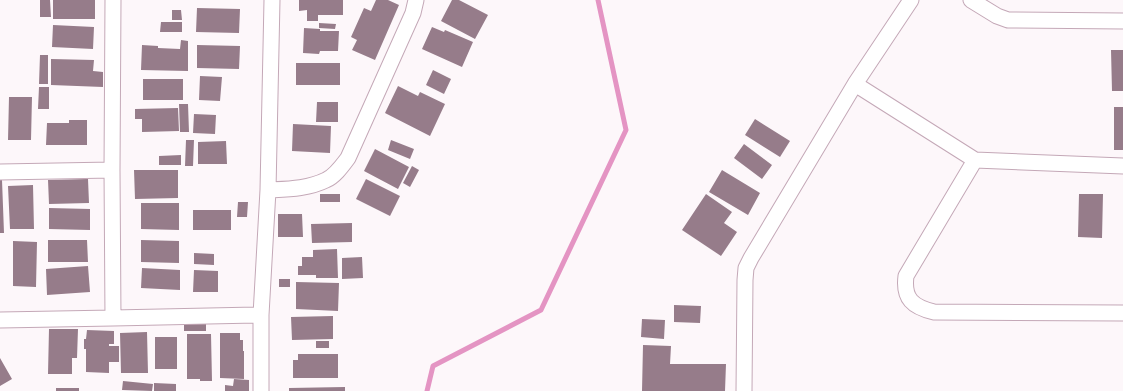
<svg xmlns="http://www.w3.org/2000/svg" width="1123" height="391" font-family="'Fira Sans Condensed',sans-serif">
<rect width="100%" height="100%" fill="#fdf7fa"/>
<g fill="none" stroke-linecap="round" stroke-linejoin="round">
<path stroke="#e494c3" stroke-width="5" d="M427,391L433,366L541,310L626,130L598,0"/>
</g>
<path fill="#967c8a" d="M40,0H50L51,17H40Z
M53,0H95V19H53Z
M299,0H343V15H318V21H307V10L299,11Z
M376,0H388L399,5L375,60L352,50L357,40L351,37L364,8L371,11Z
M452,0H459L488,15L475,39L441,21Z
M197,8L240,9L239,33L196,32Z
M172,10H181L182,20H172Z
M161,22H182V32H160Z
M319,23L336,24L335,29L319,28Z
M53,25L94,27L93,49L52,47Z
M432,27L444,32L445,30L473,42L462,67L422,49Z
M304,28L320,29V31H339L338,51H320L319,54L303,53Z
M181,40L188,41V71L141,70L142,45L158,46V48L180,49Z
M197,45L240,46L239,69L197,68Z
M1111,50H1123V91H1112Z
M40,55H48V84H39Z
M51,59L94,60L93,71L103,72V87L51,85Z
M296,63H340V85H296Z
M433,70L451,79L444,94L426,85Z
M200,76L222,77L220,101L199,100Z
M143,79H183V100H143Z
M398,86L418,96L420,92L445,104L430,136L385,113Z
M39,87H49V109H38Z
M9,97H32L31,140H8Z
M317,102H338V122H316Z
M179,104H188L189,132H180Z
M1114,107H1123V150H1114Z
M178,108L179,131L142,132V119H135V109Z
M194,114L216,115L215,134L193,133Z
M755,119L790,141L780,157L745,135Z
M69,120H87V145H46L47,123H69Z
M293,124L331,126L330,153L292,151Z
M186,140H194L193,166H185Z
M391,140L414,149L410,159L388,150Z
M226,141L227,164H198V142Z
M744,144L772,165L762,179L734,158Z
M375,149L409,167L398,189L364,171Z
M181,155V165H159V156Z
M412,166L419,170L410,187L403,183Z
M134,170H178V198L135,199Z
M722,170L760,193L748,215L709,192Z
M88,179L89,203L49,204L48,180Z
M366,179L400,196L390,216L356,199Z
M0,180H2L4,233H0Z
M33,185L34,229H10L8,186Z
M320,194H340V202H320Z
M706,194L732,212L724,223L737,232L721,256L682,230Z
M1079,194H1103L1102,238L1078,237Z
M238,202H248L247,217H237Z
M141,203H179V230L141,229Z
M49,208L90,209V230L49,229Z
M193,210H231V230H193Z
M278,214H302L303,237H278Z
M352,223V242L312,243L311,224Z
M48,240H87L88,262H48Z
M141,240L179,241V263L141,262Z
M13,241L37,242L36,287L13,286Z
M337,249L338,278H316V275H298V266H302V257H313V250Z
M194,253L214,254V265L194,264Z
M362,257L363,278L342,279V258Z
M88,266L90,292L47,295L46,269Z
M142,268L180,270V290L141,288Z
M194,270L218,271V292H193Z
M279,279H290V287H279Z
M296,282L339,283L338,311L296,309Z
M674,305L701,306L700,323L674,322Z
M333,316V339L292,340L291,317Z
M206,318V331H184V319Z
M642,319L665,320L664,339L641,337Z
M49,329H78L77,358H72V374H48Z
M87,330L114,331V344H109V346H119V362H109V373L86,372V349H84V339H86Z
M147,332L148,373H121L120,333Z
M220,333H240V340H243V351H244V379L220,378Z
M187,334H211L212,381H200V379H187Z
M155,337H177V369H155Z
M316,341H329V348H316Z
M643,345L671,346L670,364H726L725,391H642Z
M298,354H338V378H293V360H298Z
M0,358L12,379L0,386Z
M234,379L249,380V391H225V385L233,386Z
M123,381L153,384L152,391L122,390Z
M154,383L176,384V391H154Z
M345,387V391H289V388Z
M56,388H79V391H56Z"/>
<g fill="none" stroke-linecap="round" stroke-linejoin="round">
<g stroke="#c4a8b7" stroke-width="17">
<path id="street" d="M113,0L112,170L113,318L261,315
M971,0L997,16L1008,20L1123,21
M855,84L975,160L1123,166
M975,160L906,276C903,299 913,307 934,312L1123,313
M0,172L112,170
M268,190C287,189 308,189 326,180C335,176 342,166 348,158L413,13L416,0
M0,320L113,318
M261,391V315L268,190L272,0
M744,391L745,280L746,268L751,258L855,84L911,0"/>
</g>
<use href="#street" stroke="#fff" stroke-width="15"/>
</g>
</svg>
